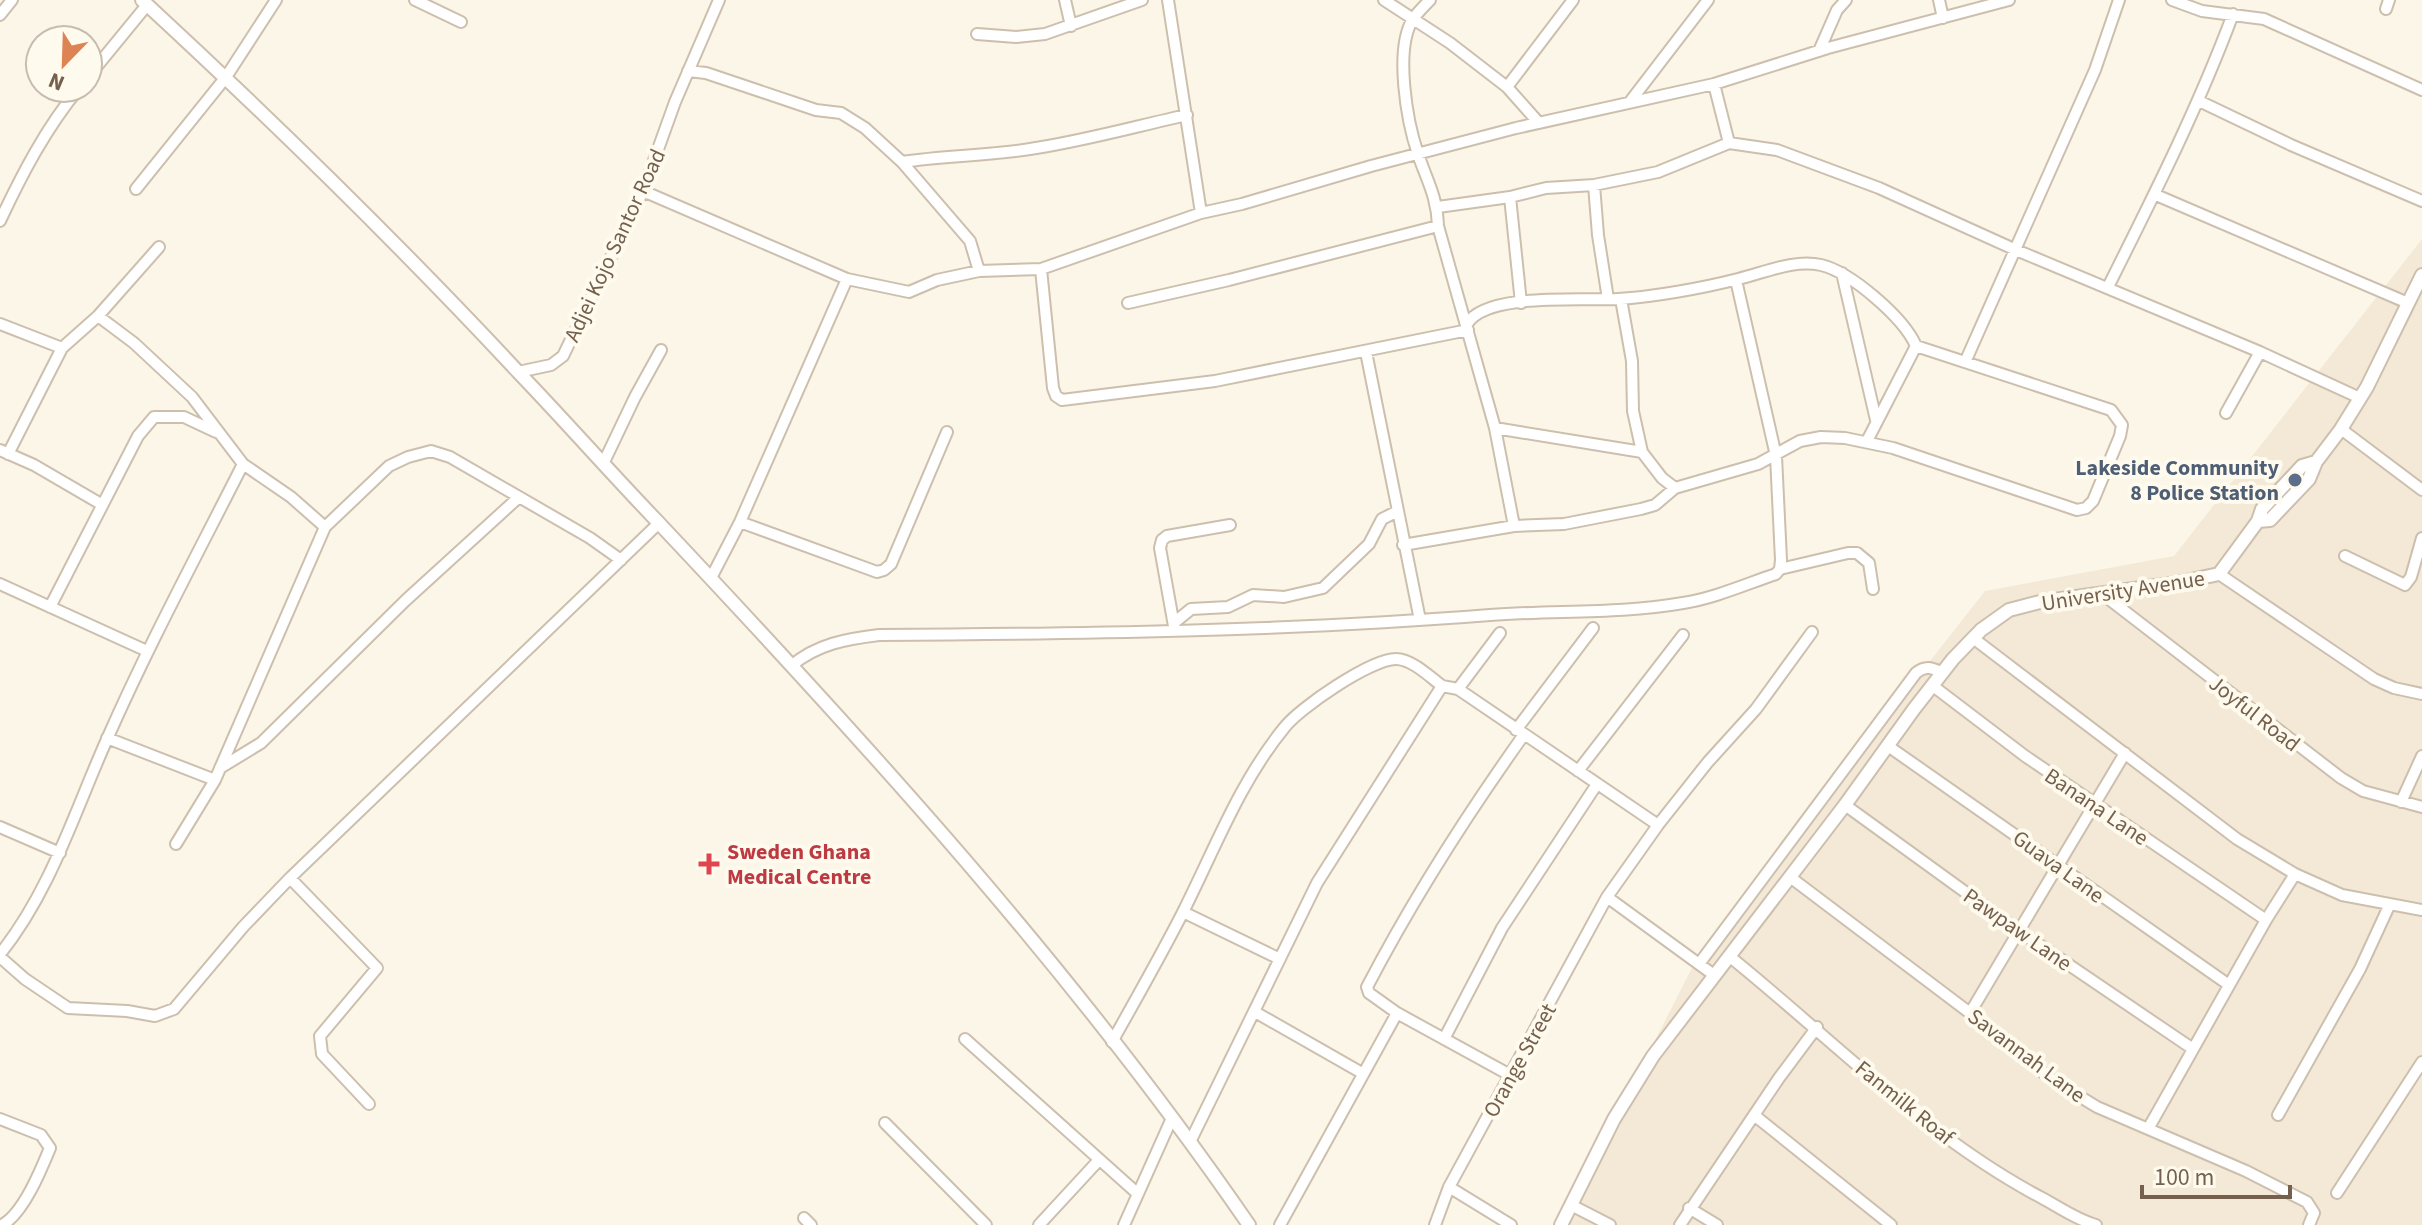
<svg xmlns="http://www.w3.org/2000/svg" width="2422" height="1225" font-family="'Source Sans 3',sans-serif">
<rect width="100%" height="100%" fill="#fbf6e8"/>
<path fill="#f3e9d6" d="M2422,239V1225H1561L1697,958L1985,591L2174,556Z"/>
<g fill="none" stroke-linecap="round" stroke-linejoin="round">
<g stroke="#cdbfae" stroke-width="14">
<path id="minor" d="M415,0L461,22
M1065,0L1071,26
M1168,0L1201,213
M1384,0L1450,43L1507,87L1539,123
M1430,0C1424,6 1418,12 1413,19C1394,49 1407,122 1418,154C1427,181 1437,196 1438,226L1495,428L1514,526
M1939,0L1943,18
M2172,0L2202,11L2264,19L2422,90
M2386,9L2389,0
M0,15L12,0
M977,34L1016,37L1045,34L1142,0
M1819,51L1837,10L1846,0
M688,71L706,73L816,110L841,113L865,128L902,162L970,241L979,271
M88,77L147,5
M1714,84L1729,143
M1507,87L1573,0
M2199,101L2291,145L2422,201
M1629,103L1708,0
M902,162C947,155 992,156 1036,148C1087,140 1137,126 1187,115
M1594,185L1598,235L1608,299
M136,189L226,77L276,0
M643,191L847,279L909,292L937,280L979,271L1041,269L1201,213L1242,204L1371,166L1516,128L1714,84L1828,48L2009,0
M2156,195L2408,303
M1510,197L1521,303
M1438,207L1510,197L1546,188L1594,185L1658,172L1729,143L1777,150L1879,188L2016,250L2260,352L2360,398
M0,221C22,174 46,128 79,88
M1041,269L1053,388L1056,396L1062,400L1215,381L1468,330
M1842,273L1876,420
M2108,287C2153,197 2198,108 2233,14
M1621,299L1632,361L1633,411L1642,452L1662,478L1675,488
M1128,303L1229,280L1438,226
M98,316L134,343L192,397L243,464L291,497L325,527
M0,324L62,348
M1467,324C1486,292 1583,301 1618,299C1653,297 1703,288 1738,279C1764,273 1793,259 1821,265C1851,272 1904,318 1916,346L1867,441
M1366,352L1420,620
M1966,360L2095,70L2119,0
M518,372L551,365L563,356L643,191L675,102L719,0
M2226,413L2260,352
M1495,428L1642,452
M2341,429L2422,490
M0,450L34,465L101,504
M8,454L62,348L98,316L159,247
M603,464L635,397L661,350
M740,522L877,572L884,570L891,564L947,432
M1403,545L1514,526L1564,524L1641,509L1655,505L1675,488L1758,464L1800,441L1821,437L1845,438L1893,448L2077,510L2086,508L2093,501L2120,436L2122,425L2111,410L1916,346
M2345,556L2405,585L2411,577L2422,538
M1780,569L1848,553H1857L1869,563L1873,589
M2219,574L2374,679L2394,688L2422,694
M711,578L740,522L847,279
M0,584L147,651
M2101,593L2341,778L2363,791L2422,807
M50,607L138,436L154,417H184L216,432
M1175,622L1191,609L1228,607L1253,595L1284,597L1323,588L1369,544L1382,519L1396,512
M1174,626L1160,548L1162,540L1167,536L1230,525
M1973,638L2237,839L2295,874L2342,895L2422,910
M791,666C817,644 846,639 879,635C1083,634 1287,631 1490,615C1554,610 1620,614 1683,603C1715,598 1746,584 1776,574L1780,569L1781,560L1776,456L1736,280
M1933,686L2025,756L2266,920
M1458,689L1500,633
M1516,730L1593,628
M107,738L215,780
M1888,746L2229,985
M220,768L261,743L406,600L519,497
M1578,771L1683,635
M2401,802L2422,756
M1845,805L2019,931L2193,1049
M0,827L60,853
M176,844L215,780L325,527L389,466L408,457L431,451L450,457L590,538L621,560
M1790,877L1970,1013L2051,1079L2097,1107L2246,1171L2307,1202L2314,1213L2309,1225
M290,878L377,968L320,1036L322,1054L369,1104
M1607,897L1714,975
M1183,912L1280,959
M0,954C51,891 75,810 108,737C149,644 197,555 243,464
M1729,956C1831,1038 1926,1137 2042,1198C2059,1207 2077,1220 2096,1225
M0,957L25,979L68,1008L127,1011L155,1016L174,1009L243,927L290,878L659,523
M1699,964L1916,673C1926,665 1932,668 1943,673
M1255,1012L1362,1073
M1397,1013L1510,1075
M1970,1013L2125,753
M965,1039L1138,1194
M1444,1039L1502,928L1597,784
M1112,1042C1136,999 1160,957 1182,914C1214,851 1239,783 1284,728C1299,708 1371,659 1396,659C1412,659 1430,677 1442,686
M1754,1115L1891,1225
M2278,1115L2360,969L2389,906
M0,1119L41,1135L50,1148C41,1170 23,1214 2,1225
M885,1123L986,1225
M2148,1129L2266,920L2295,874
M1190,1142L1317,883L1442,686L1458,689L1658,825
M1449,1187L1511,1225
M2337,1193L2422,1062
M1571,1205L1610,1225
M1689,1208L1717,1225
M804,1218L811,1225
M1039,1225L1099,1160
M1124,1225L1172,1118
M1280,1225L1397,1013L1369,993L1367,987C1413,899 1466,816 1523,736
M1435,1225L1449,1187L1607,897L1658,825L1708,762L1756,709L1812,632
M1680,1225L1779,1078L1817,1027"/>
</g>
<g stroke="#cdbfae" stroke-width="16">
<path id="tertiary" d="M142,0C272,120 399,244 520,374C566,422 610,472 656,520C866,743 1075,972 1249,1225
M2258,521L2270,520L2309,479L2316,462L2341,429L2367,387L2422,275
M1561,1225L1614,1119L1653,1056L1845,805L1914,709L1953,659L1981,630L2009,610L2040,602L2177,583L2219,574L2258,521L2262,509L2302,466L2316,462"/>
</g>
<use href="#minor" stroke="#fff" stroke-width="10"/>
<use href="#tertiary" stroke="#fff" stroke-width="12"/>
</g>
<circle fill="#5c6f8a" stroke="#fefaee" stroke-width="3" cx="2295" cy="480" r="8"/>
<path fill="#e0444e" stroke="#fefaee" stroke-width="3" d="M705 852h8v8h8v8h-8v8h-8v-8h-8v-8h8z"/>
<g text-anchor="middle" stroke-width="8" stroke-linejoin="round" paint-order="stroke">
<g font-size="22" fill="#74604d" stroke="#fefaee">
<text transform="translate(614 245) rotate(-65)" y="8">Adjei Kojo Santor Road</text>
<text transform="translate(2123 590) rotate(-9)" y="8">University Avenue</text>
<text transform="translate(2255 713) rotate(38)" y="8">Joyful Road</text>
<text transform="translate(2097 806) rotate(34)" y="8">Banana Lane</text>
<text transform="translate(2059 866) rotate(36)" y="8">Guava Lane</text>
<text transform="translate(2018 929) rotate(35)" y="8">Pawpaw Lane</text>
<text transform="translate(2027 1055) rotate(37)" y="8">Savannah Lane</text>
<text transform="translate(1519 1060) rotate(-61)" y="8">Orange Street</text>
<text transform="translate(1905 1102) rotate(39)" y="8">Fanmilk Roaf</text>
</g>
<g font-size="22" font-weight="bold" fill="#4e5e75" stroke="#fefaee" text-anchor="end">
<text x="2279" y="475">Lakeside Community<tspan x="2279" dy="25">8 Police Station</tspan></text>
</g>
<g font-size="22" font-weight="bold" fill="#be3a42" stroke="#fefaee" text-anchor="start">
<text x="727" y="859">Sweden Ghana<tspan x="727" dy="25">Medical Centre</tspan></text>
</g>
</g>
<g transform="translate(64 64) rotate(203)"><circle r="38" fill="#fefaee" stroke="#c7bcae" stroke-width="2"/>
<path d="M0-6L14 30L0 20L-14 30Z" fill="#de8454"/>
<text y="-12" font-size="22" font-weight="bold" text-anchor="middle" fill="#74604d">N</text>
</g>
<path d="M2142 1185v12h148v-12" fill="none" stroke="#74604d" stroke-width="4"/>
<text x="2154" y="1185" font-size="24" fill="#74604d" stroke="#fefaee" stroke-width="6" paint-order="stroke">100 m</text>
</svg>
